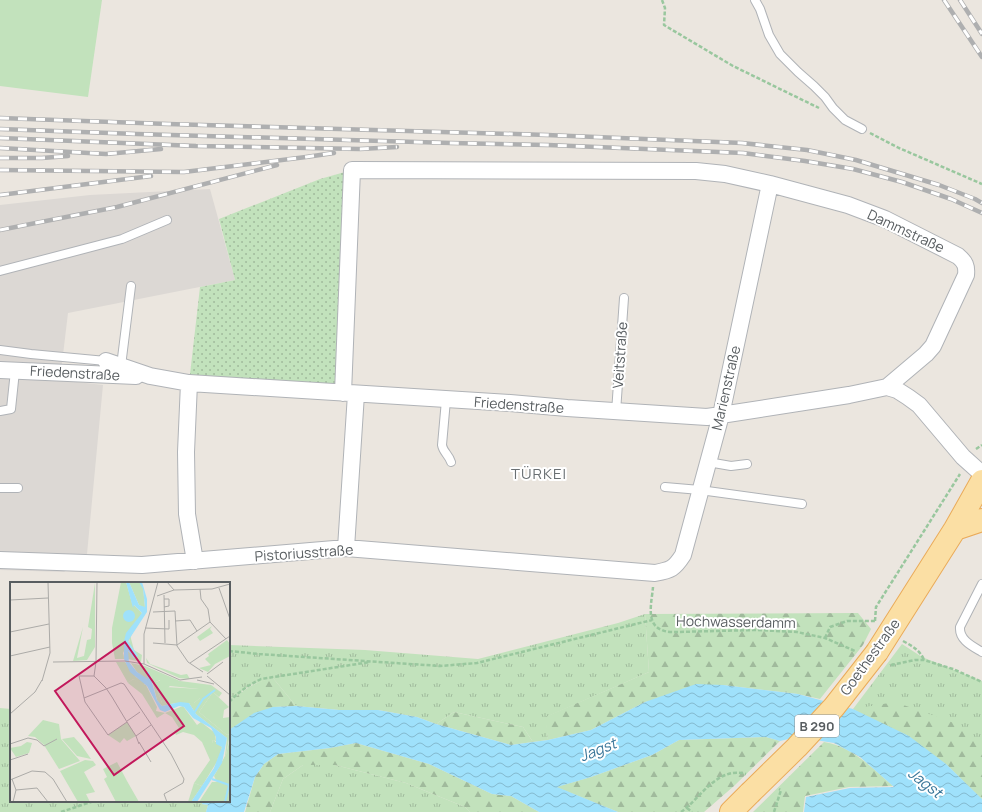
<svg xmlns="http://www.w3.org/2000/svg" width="982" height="812" font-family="Manrope,sans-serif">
<defs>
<pattern id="grass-tufts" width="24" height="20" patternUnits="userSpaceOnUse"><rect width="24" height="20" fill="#c2e2bc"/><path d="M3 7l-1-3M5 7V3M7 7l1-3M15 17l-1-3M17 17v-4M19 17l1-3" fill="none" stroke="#a0ba9c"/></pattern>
<pattern id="forest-firs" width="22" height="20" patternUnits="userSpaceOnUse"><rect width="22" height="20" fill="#c2e2bc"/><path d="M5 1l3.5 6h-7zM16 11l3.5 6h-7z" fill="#a0ba9c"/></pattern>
<pattern id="garden-dots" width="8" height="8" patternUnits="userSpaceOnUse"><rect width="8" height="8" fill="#c2e2bc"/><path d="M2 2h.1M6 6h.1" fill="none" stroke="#a0ba9c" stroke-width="1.8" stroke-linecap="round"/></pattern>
<pattern id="water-waves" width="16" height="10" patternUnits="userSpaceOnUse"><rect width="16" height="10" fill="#9fe1fb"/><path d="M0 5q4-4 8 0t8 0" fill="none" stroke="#84bacf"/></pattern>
</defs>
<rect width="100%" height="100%" fill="#ebe6df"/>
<path fill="#dcd8d4" d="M210,189L235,280L68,313L60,380L103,385L87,554L64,572L0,570V205L90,195Z"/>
<path fill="url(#grass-tufts)" d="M645,614L649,672L546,717L548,740L533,742L523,727L454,712L436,724L417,717L378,710H339L296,706L273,678L251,685L241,692L229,703V645L365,650L478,659L618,623Z
M902,644L922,657L982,681V799L946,764L853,709Z
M0,708L11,709V801H203L202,804L208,805L206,812H0Z
M303,765H335L406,783L465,807L470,812H270L283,779Z"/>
<path fill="url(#forest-firs)" d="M858,613L871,629L863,645L820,699L798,694L723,685L645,702L591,730L548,740L545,717L649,672L645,614Z
M273,678L296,706L274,707L229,730V703C243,690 254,682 273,678Z
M895,702L957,724L982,748V799L946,764L909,736L853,709Z
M454,712L523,727L533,742L511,745L436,724Z
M766,737L780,741L734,786L704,812H618L556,787L591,777L652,755L679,740Z
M824,742C852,746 873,769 893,786L849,787L805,796L803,812H753Z
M356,743L429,764L492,794L511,796L539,812H470L465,807L406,783L335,765H303L283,779L270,812H245L255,777L264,764L278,754L330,748Z"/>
<path fill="url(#garden-dots)" d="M352,170L343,393L189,383L200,287L235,280L219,219L320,179Z"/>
<path fill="#c2e2bc" d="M0,0H102L88,97L0,86Z"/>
<path fill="url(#water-waves)" d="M696,684L723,685L798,694L853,709L909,736L946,764L982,799V812H804L806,797L850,788L894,787L860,757L834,743L797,737L780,741L766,737L679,740L652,755L591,777L557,787L618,812H539L511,796L492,794L429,764L356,743L330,748L278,754L264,764L255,777L244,812H206L208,805L202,804L203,801H229V730L254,713L273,707L296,706L339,710H378L417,717L436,724L511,745L548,740L591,730L645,702Z"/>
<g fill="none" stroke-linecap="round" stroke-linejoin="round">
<g stroke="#b0b3b7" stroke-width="10">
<path id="lane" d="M755,0L760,9L769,35L780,54L798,72L814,86L825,97L833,108L845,120L862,129
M0,271L122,239L167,220
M0,350L31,354L106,361
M121,366L131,286
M446,400L442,445C443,452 449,455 451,462
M0,411L11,409L15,371
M616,412L624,298
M708,462L731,466L747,464
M665,487L700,490L802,504
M0,488H18
M982,584L960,627C959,640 972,646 982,652"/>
</g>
<g stroke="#b0b3b7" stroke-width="18">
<path id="street" d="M106,361L150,376L189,383L510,403L567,408L707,417L721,415L849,395L887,387L897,390L908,397L919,405L963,457L982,474
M0,370L136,376
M189,383L186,452L187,514L195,561
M343,393L352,170L696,171L725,174L770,184L848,205L885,219L958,256C965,262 967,266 966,275L933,346L926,354L887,387
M346,548L356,394
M0,560L142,565L346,548L655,573C671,570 674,569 683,555L721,415L770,184"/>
</g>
<g stroke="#eaab59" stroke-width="24">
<path id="primary" d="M955,529L982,520
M877,652L955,529L982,481
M731,812L750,793"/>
</g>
<path stroke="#99c79e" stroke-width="2.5" stroke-dasharray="4 2" stroke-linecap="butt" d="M662,0L665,8L664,25L733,66L819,108
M870,133L899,148L982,184
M976,449L982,445
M653,587C652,601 645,624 662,630C666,632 671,632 675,632L757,630L797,632L825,638L855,651
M875,621L876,607L960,474
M825,638L830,627L847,621H875
M903,641C912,646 920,650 924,660
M229,651L259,654L440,666L477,663L652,620
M891,665L915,660H924L953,669L982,682
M229,702C240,691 247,686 261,679L370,662
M687,808L692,812
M61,812L94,801
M681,812C701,798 717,766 746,774
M774,812L781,790L779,789"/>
<use href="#lane" stroke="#fff" stroke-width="8"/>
<use href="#street" stroke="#fff" stroke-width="16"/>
<use href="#primary" stroke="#fbdfa4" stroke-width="22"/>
<g stroke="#aeafb0" stroke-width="4.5">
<path id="rail" d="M944,0L982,57
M960,0L982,34
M0,118L168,124L547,135L742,143L807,150L856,160L939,185L975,199L982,203
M0,129L137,134L451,143L548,145L743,153L805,161L853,169L902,182L951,199L982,213
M0,138L196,146L360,149L397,147
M0,148L106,154L161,149
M0,158H42L68,156
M0,170L184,172L306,157L334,153
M0,195L151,176
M0,230L117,207L277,165"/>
</g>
<use href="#rail" stroke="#fff" stroke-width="3" stroke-dasharray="9" stroke-linecap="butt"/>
<g stroke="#eaab59" stroke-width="24" stroke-linecap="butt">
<path id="primary-bridge" d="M750,793L797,747L834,707L877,652"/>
</g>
<use href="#primary-bridge" stroke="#fbdfa4" stroke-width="22"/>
</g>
<g text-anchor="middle" stroke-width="4" stroke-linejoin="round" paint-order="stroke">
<rect fill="#fff" stroke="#8a8e90" stroke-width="1" x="795" y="715" width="44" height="22" rx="3"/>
<g font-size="13" font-weight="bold" fill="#585d60">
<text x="817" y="731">B 290</text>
</g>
<g font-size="14" fill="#585d60" stroke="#fff">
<text transform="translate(906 231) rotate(25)" y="5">Dammstraße</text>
<text transform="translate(620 355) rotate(-86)" y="5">Veitstraße</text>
<text transform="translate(75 373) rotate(3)" y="5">Friedenstraße</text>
<text transform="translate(726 388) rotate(-77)" y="5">Marienstraße</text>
<text transform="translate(519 405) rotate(4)" y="5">Friedenstraße</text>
<text transform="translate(304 553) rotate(-4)" y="5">Pistoriusstraße</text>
<text transform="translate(736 622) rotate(1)" y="5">Hochwasserdamm</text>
<text transform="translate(870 657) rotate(-54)" y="5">Goethestraße</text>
</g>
<g font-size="15" letter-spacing="1" fill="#696f72" stroke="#fff">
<text x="539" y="479">TÜRKEI</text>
</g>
<g font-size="15" font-style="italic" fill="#3a779a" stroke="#fff">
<text transform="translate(598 750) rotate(-22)" y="5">Jagst</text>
<text transform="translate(925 783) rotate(38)" y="5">Jagst</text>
</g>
</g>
<g transform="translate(10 582)">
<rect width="220" height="220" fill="#ebe6df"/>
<path d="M111,0H116L122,21L132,31L113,71L114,77H105L102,61V46ZM119,0H129L133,5L135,26L129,23ZM202,44L200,47L203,51L190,59L187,55ZM217,58L220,62V74L205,82L198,90L189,86L201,83L195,77L199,74L198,72ZM123,97L136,103L147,125L146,129L155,131L173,124L187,143L191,140L205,151L206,159L202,158L208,178L192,204L184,201L200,178L192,160L184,153L173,150L166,153L164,149L169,146L162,135L155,131L147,136L132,112L118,101ZM151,98L156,105L190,107V116L184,121H152L146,105V100ZM203,110L219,125L214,128L213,136L220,135V152L217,153L189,130ZM64,155L72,164L81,177L67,174L52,157ZM220,156V220H189L202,200H207L204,194L216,173ZM17,160L22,161L19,171L6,175L0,166L11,164ZM75,178L83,179L86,183L74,190L85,210L76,212L80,220H68L50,189Z" fill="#c2e2bc"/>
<path d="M85,1V65L77,78L63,79L73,45L67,76L74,74L77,58L81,57L82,47L78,45ZM129,35L125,42L118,47L113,71L114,77L109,67L110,60L116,49ZM120,53L124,68L132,73L131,80L118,77V69L124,76L127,74L119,63ZM136,76L140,82L171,93L177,92L180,97L169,96L137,81ZM106,80H115L126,95L135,101L133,103L123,97L118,101ZM121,81L135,84L170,99L201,103L212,111L209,115L203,110L189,130L217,153L220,152L216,173L212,183L208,188L215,174L217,156L186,132L179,121L170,120L152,124L147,118L141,94L138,98L127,90ZM150,98V105L154,109L160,104L189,107L190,116L184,121L169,119L152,121L146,105V100ZM202,157L212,165L208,178L204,169ZM184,201L192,204L181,220H178Z" fill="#c2e2bc" fill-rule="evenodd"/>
<path d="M117,140L126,154L117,159L114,156L110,161L98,153Z" fill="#c2e2bc"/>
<path d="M33,138L49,142L51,157L70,179L49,187L34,163L25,155L18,154ZM107,180L117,199L129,220H106L94,197L97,195L93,187Z" fill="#c2e2bc"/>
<path d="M116,0H119L129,23L135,25L133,7L129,0H132L137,17V30L118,59L128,74L124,76L118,69L119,80L127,90L138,97L136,90H139L147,118L152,124L170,120L179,121L186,132L217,156L212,181L187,220H181L204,186L212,165L206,162V155L201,146L183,136L174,125L169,124L155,130L150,128L137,104L120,90L114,77V59L116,51L132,31L124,23L123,26ZM113 34a6 6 0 1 1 12 0a6 6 0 1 1-12 0Z" fill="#9fe1fb"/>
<path fill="none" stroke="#9fe1fb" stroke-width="2" d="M184,131L193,117L205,108M202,197L219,203L215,220"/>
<path fill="none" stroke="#acaba8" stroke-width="1" d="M157,0L164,8L202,7L220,2M209,6L220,37M190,7L191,17L198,27L200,40L216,57M154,13L155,61M147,14L164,8M0,18L38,16M154,25L159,24V17H154M143,30L165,29L167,64L178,80L193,90M165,39L180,38L187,49M135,46L159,47V38M0,50L39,42M143,61L167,63M167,63L200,40M0,74L40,65M43,80L115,79L134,82L170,98L192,95M86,80L87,0M180,81L220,54M134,82V52L148,0M197,92L213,80M84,94L86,80M197,94L220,113M187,98L204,102M32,99L40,71L38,0M74,116L111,101L114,102L161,172L174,197L173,201L154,212L157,220M0,132L25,110L32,98M117,139L130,130M117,140L98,153L75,120L69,94H84L96,106L102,115L117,140L126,154L129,162M126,154L141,143M129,160L141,180M0,162L18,156L27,158L34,164L47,157M0,178L18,172M2,197L6,208L27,206L38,220M0,198L22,189L35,190L43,197L57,220M3,220L6,208"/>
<path fill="#c2185b" fill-opacity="0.15" stroke="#c2185b" stroke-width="2" d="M115,60L174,144L104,193L45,109Z"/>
<rect width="220" height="220" fill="none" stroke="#585d60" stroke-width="2"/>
</g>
</svg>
